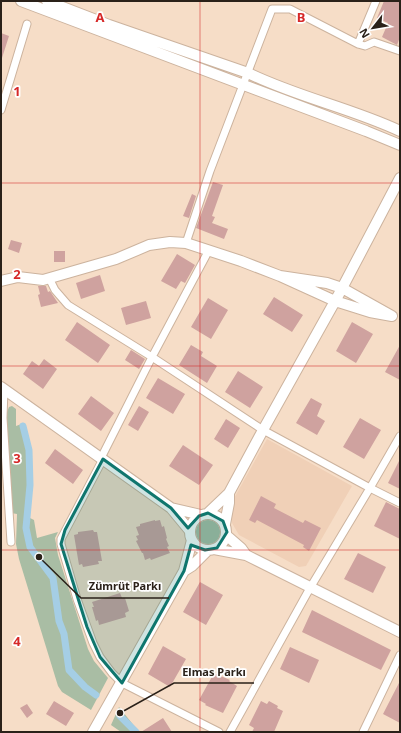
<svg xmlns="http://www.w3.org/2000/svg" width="401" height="733" font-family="'Noto Sans',sans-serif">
<rect width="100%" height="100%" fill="#f6ddc7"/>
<path fill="#f0d0b7" d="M267,439L352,486L306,566L299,567L239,535L232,523L231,515L233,500Z"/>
<path fill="#a9bda4" d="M12,406L16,409V426L24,423L30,448L31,485L30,518L34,520L37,538L58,532L55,538L58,555L88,649L94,661L108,678L91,710L62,692L58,686L19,559L16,544L17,514L11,513L7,428V412L9,407Z
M196 532a12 12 0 1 1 24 0a12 12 0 1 1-24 0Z
M119,707L139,732H121L111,725Z"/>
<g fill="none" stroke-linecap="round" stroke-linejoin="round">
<path stroke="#a5cee5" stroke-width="7" d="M23,426L29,450L30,485L26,528L30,547L53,578L59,621L64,634L69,670L85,687L96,695
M120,716L136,732"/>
</g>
<path fill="#cfa29f" d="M384,1H400V37L397,45L382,37L388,23L377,18Z
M1,33L9,36L2,58H1Z
M213,182L223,185L212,216L215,217L212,223L228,229L224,239L196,228Z
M192,194L196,196L189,218L183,216Z
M11,240L22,243L19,253L8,249Z
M54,251H65V262H54Z
M177,254L195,265L185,283L181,281L176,289L161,281Z
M100,275L105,291L81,299L76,283Z
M38,286H46L48,292L50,291L58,303L41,307L38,295L40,294Z
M274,297L303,315L292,332L263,314Z
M208,298L228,310L211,339L191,327Z
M146,301L151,318L126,325L121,308Z
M77,322L110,345L98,363L65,340Z
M352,322L373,334L356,363L336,351Z
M191,345L203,352L201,356L217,366L207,383L179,365Z
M400,345V380L385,372Z
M131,350L145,359L139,369L125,360Z
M44,359L57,369L43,389L23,374L32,361L39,366Z
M238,371L263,387L250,408L225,392Z
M158,378L185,394L173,414L146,398Z
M91,396L114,413L101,431L78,414Z
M311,398L322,404L317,416L325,421L317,435L296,423Z
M139,406L149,412L138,431L128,425Z
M360,418L381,430L364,459L343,447Z
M226,419L240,428L228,448L214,439Z
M183,445L213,465L199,485L169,466Z
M55,449L83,470L73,484L45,463Z
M400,459V489L388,483Z
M261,496L276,504L274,508L303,523L305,520L321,528L309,551L303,547L304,545L257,520L255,523L249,520Z
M386,502L400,509V539L374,526Z
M155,520V521L160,520L162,527L164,526L167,538L166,539L169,546L167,547L170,553L151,560L150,558L145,560L143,553H142L136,541L138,540L136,536L139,535L136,527L140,526V524Z
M93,530L94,532H97L102,561H98L99,564L83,567L82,564L79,565L74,535L78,534V532Z
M358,553L386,567L373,593L344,579Z
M200,582L223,595L206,625L183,612Z
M120,593L122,598H125L129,611L125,613L126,617L99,625L98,620L96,621L92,607H94L92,602Z
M312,610L391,650L381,670L302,632Z
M163,646L186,659L170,687L148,674Z
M290,647L319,660L309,683L280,669Z
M214,673L230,680L229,681L237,686L223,713L205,705L206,704L199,700Z
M400,681V723L383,714Z
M54,701L74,713L66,726L46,714Z
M261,701L267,704L269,701L278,706L277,708L283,711L274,732H252L254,728L249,725Z
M27,704L33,713L27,718L20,708Z
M163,718L172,732H141Z"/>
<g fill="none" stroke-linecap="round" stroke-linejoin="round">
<g stroke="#ccb39e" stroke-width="9">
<path id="street" d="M358,44L365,46L374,42L400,51
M1,110L27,24
M186,243L210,171L272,9H290L358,44L376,1
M49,278L55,290L68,305L152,357L263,430L370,488L400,503
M4,389L3,418L11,542
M101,458L152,357L209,250
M103,459L61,539V544L77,599L93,643L100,657L112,673L122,683L219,732
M230,732L310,588L370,488L400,436
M363,732L400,655"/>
</g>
<g stroke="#ccb39e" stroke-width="12">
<path id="secondary" d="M21,1L366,131L400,145
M47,1L109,25L248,73C297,97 351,108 400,131
M1,281L18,277L43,280L116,259L149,245L170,242L186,243L241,261L280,276L335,301L370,312L392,316L342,288L327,283L280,276
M1,387L171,508
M229,493L263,430L339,294L400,178
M208,513L229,493V503L225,524
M190 532a18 18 0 1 1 36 0a18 18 0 1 1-36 0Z
M190,531L171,508L201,515
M192,540L184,571L192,566L208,550
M214,549L246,555L241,548L226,535
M246,555L400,632
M93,732L184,571"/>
</g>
<use href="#street" stroke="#fff" stroke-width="7"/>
<use href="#secondary" stroke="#fff" stroke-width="10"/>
</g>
<path fill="#0f766e" fill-opacity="0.2" stroke="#0f766e" stroke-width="3" stroke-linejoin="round" d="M103,459L171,508L188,528L199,516L208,513L223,521L227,532L217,548L205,550L191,545L184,571L122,683L100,657L87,627L61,544L65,530Z"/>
<path fill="none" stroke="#d62828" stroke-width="1" stroke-opacity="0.55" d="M200,1V732M1,183H400M1,366H400M1,550H400"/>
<g font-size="13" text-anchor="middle" font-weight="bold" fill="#d62828" stroke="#fff" stroke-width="3.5" stroke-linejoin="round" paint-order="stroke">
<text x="100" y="22">A</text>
<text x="301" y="22">B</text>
<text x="17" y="96">1</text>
<text x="17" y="279">2</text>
<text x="17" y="463">3</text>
<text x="17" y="646">4</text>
</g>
<path fill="none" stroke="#2a2119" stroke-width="1.5" d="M39 557L81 598H169M120 713L174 683H254"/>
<g fill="#2a2119" stroke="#fff" stroke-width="1.5">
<circle cx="39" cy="557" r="4"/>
<circle cx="120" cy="713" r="4"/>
</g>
<g font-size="11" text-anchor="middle" font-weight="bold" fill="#2a2119" stroke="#fff" stroke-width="3.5" stroke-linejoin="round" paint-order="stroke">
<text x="125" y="590">Zümrüt Parkı</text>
<text x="214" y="676">Elmas Parkı</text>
</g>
<rect width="401" height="733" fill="none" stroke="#2a2119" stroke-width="4"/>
<g transform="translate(373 28) rotate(239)" stroke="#ffffff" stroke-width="3" paint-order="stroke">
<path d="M0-3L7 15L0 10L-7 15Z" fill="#2a2119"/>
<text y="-6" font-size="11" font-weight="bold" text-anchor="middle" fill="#2a2119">N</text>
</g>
</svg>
